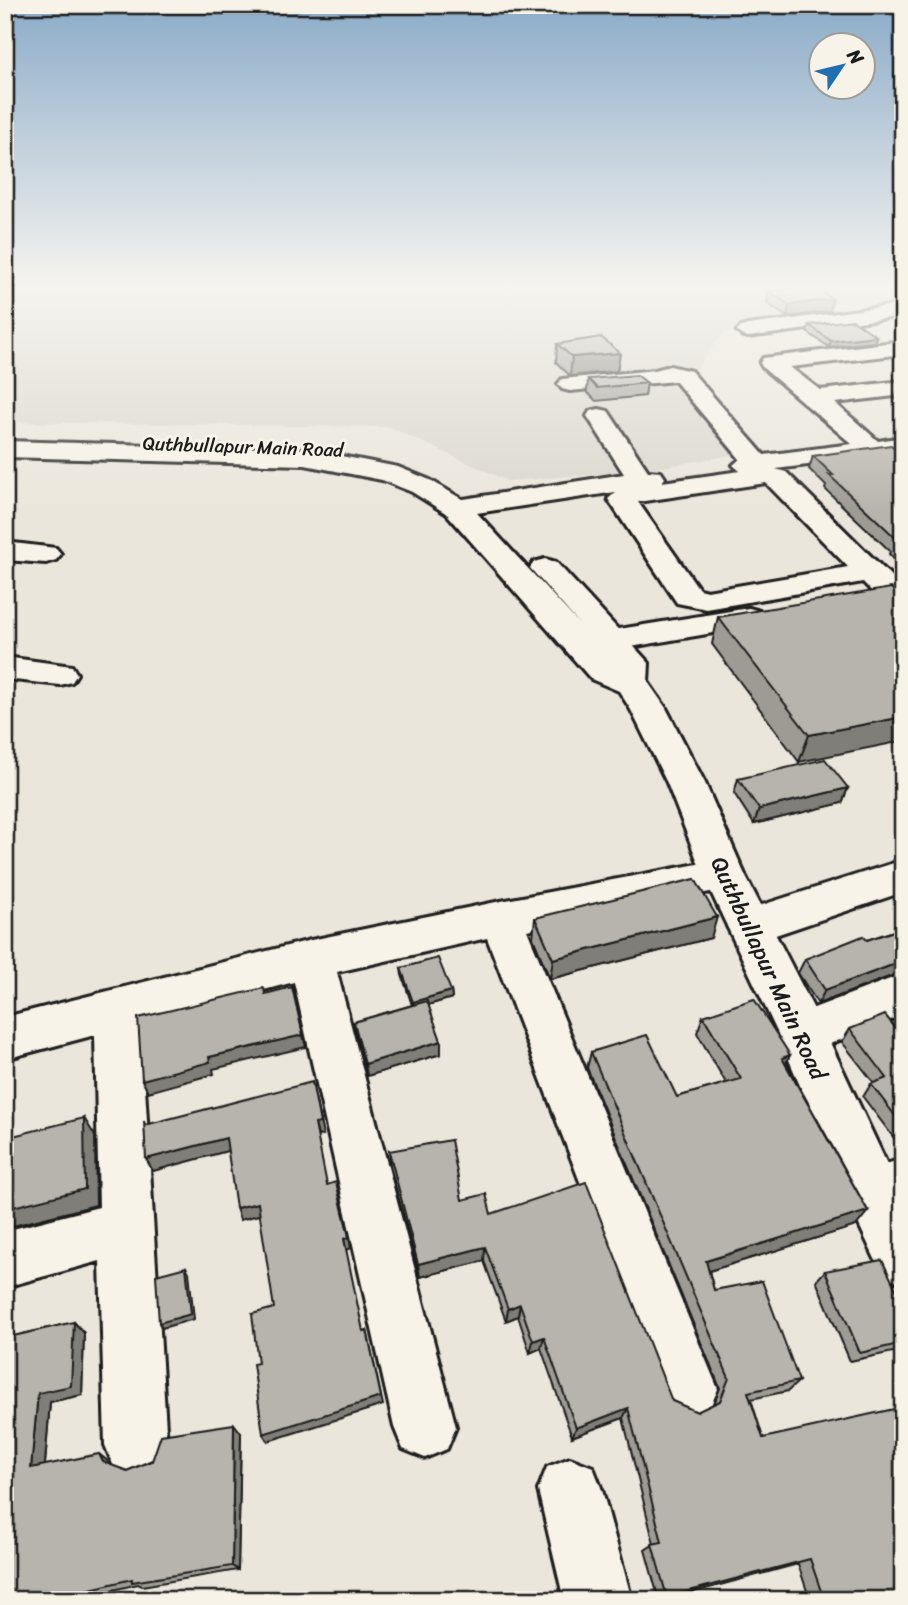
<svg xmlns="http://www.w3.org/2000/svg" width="908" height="1605" font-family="Sriracha,sans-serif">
<rect width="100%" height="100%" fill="#eae6dc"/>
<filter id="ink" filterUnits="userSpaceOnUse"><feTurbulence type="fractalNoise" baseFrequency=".0143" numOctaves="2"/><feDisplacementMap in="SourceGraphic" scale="14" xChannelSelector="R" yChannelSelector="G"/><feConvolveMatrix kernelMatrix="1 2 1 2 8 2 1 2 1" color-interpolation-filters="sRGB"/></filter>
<g filter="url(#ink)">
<path fill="#dad7ce" d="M5,287H903V311L723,333L692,375L744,453L639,471L508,481L389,427L5,422Z"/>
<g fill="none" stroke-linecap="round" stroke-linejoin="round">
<g stroke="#1c1c1c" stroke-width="6">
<path id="minor" d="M903,304V316L748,337L741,335L737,331L741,327L748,325Z
M903,341V354L790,367L820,390L903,381V395L835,403L878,441L903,437V453L776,469L786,472L902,587V601C882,605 876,596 863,582L707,609L677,603L608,499L616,492L457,516L447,514L443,508L447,502L457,500L624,474L587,416L590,411L599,409L608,411L648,471L661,472L665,478L662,482L740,471L733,465L740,459L675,381L570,391L562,389L558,384L562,379L655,370L670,366L691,371L764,455L852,444L763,368L760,363L763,358ZM766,483L848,567L707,591L699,589L638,502Z
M5,542L56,548L61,554L56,560L46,563L5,560Z
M749,608L760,611L765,618L760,625L613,650L602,647L597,640L602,633L613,630Z
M5,657L72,666L77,674L72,682L60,685L5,679Z
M724,859L739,864L745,875L739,886L527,930L718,1389L709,1410L688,1419L667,1410L487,938L337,972L456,1427L447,1449L425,1458L403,1449L394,1427L294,982L141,1023L167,1445L158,1467L136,1476L114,1467L105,1445L100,1261L5,1287V1231L99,1207L95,1035L5,1059V1017L311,940L501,901Z
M903,860V892L749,944L734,938L727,926L734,914Z
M903,974V1015L802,1055L785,1049L778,1034L785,1019Z
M903,1158V1210L873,1222L854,1214L846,1195L854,1176Z
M570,1458L593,1467L602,1490L632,1600H564L538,1490L547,1467Z"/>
</g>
<g stroke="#1c1c1c" stroke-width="6">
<path id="major" d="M5,441L305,449L398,467L430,480L467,502L581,626L530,568L534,562L545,559L556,562L649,663L648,682L666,708L705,783L745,875L819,1019L903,1198V1284L883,1276L854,1214L779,1036L703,875L667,783L631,710L619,691L591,679L447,514L412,492L382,480L305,465L5,457Z"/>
</g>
<use href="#minor" fill="#f7f3e8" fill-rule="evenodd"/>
<use href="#major" fill="#f7f3e8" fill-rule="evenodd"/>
</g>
<path fill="#9d9b94" stroke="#1c1c1c" stroke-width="2" d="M769,291L830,311L787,317L767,303Z
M809,325L876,336L875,342L829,347L807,332Z
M557,344L620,353L617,371L570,376L556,362Z
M588,379L647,383L645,396L596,401L587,392Z
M903,385V404L895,399L900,386Z
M903,455V568L889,554L890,551L825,489L826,486L809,469L813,456Z
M903,600L799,762L712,644L718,617Z
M738,779L848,788L842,803L754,824L734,793Z
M535,918L711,938L550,979L533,938Z
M903,928V972L818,1004L798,973L805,959L867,940Z
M401,968L451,991L452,998L428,1005L441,1041V1054L367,1076L356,1035L354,1022L412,1005L402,975Z
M703,1016L790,1055L786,1063L868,1211L856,1226L709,1271L714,1290L799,1381L788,1391L751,1399L763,1438L903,1600H810L798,1564L665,1600H659L645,1550L654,1544L623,1418L572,1437L541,1348L530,1353L518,1316L506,1321L484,1261L420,1277L390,1166L389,1151L462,1200L491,1214L672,1401L697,1412L714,1404L720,1388L587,1068L591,1052L677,1097L726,1083L697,1033Z
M850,1029L903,1037V1150L863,1097L871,1084L874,1083L842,1042Z
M825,1271L903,1304V1350L850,1361L816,1281Z
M74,1322L84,1333L82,1395L50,1402L45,1465L109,1462L111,1465L127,1471L234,1424L241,1433L238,1570L142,1586L138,1584L71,1600H5V1338Z"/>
<path fill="#7f7e78" stroke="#1c1c1c" stroke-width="2" d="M833,299L830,311L787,317L789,305Z
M876,336L875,342L829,347L831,341Z
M620,353L617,371L570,376L572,357Z
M903,717V741L799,762L809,735Z
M848,788L842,803L754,824L759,809Z
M717,917L711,938L550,979L553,959Z
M903,961L902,972L818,1004L825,990Z
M451,991L452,998L414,1009L413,1002Z
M303,1035L306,1047L213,1069L214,1074L148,1092L142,1080L209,1057Z
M441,1041V1054L367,1076L365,1064Z
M790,1055L782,1071V1058Z
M312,1082L323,1135L318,1136L315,1124Z
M84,1118L95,1136L96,1205L5,1228V1209Z
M226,1138L231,1150L153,1171L146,1159Z
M258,1203L262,1214L240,1220L236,1208Z
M868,1211L856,1226L699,1274L706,1261Z
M349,1237L351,1248L346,1250L344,1239Z
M485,1247L484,1261L420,1277L418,1264Z
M186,1267L189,1272L194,1319L162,1328L159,1323Z
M520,1304L518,1316L506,1321L508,1309Z
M74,1322L84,1333L82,1395L50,1402L44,1475L31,1468L38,1393Z
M367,1330L383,1405L268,1441L263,1434Z
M544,1337L541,1348L530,1353L533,1341Z
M628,1408L623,1418L572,1437L576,1428Z
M234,1424L241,1433L238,1570L232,1566Z
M99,1454L109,1462L113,1469L103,1462Z"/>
<path fill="#b6b4ac" stroke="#1c1c1c" stroke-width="2" d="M803,287H815L833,299L789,305L769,291Z
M853,320L876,336L831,341L809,325Z
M601,337L620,353L572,357L557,344Z
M637,375L647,383L597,388L588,379Z
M891,445L903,455V548L894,540H898L829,475H833L813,456Z
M891,588L903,600V717L809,735L718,617Z
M825,759L848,788L759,809L738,779Z
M695,879L717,917L553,959L535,918Z
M903,928V961L825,990L805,959L863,936L867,940Z
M438,958L451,991L413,1002L401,968Z
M292,987L303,1035L209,1057L210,1062L142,1080L138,1018L264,988L265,994Z
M754,999L790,1055L782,1058L868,1211L706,1261L714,1290L762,1281L799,1381L748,1392L763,1438L903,1407V1600H824L810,1559L667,1597L652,1544L662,1542L628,1408L576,1428L544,1337L533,1341L520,1304L508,1309L485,1247L418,1264L389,1151L451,1140L462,1200L486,1194L491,1214L586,1182L672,1401L697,1412L720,1401L729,1378L591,1052L647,1035L677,1097L741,1079L703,1016Z
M427,1001L441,1041L365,1064L354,1022Z
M885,1015L903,1037V1126L871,1084L887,1078L850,1029Z
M312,1082L320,1123L315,1124L327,1185L336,1182L349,1237L344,1239L363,1331L367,1330L381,1397L263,1434L253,1364L258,1363L252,1314L274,1308L258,1203L236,1208L226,1138L146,1159L144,1121L145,1125Z
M84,1118L85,1189L5,1209V1138Z
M882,1260L903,1304V1343L860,1353L825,1271Z
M186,1267L191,1314L159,1323L156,1275Z
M74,1322L71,1386L38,1393L31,1468L99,1454L103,1462L127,1471L152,1461L161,1435L234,1424L232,1566L132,1582V1579L44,1600H5V1338Z"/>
</g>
<linearGradient id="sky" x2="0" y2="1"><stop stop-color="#8cacc9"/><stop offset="0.56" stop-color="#f6f4ef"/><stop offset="1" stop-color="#f6f4ef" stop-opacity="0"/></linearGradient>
<rect width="908" height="512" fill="url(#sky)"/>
<g text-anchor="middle" stroke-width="6" stroke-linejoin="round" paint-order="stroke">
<g font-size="19" fill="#1c1c1c" stroke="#f7f3e8">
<text transform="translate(243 446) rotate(2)" y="7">Quthbullapur Main Road</text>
</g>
<g font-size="23" fill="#1c1c1c" stroke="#f7f3e8">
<text transform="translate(769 968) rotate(65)" y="8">Quthbullapur Main Road</text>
</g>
</g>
<rect width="908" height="1605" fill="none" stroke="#f7f3e8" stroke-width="28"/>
<rect x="14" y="14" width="880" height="1577" fill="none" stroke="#1c1c1c" stroke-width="2.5" filter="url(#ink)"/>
<g transform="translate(842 66) rotate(55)"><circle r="33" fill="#f7f3e8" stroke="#9f9d96" stroke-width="2"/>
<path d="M0-5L12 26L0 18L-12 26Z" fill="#1f6fb2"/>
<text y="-10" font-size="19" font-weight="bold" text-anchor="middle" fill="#1c1c1c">N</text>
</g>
</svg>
